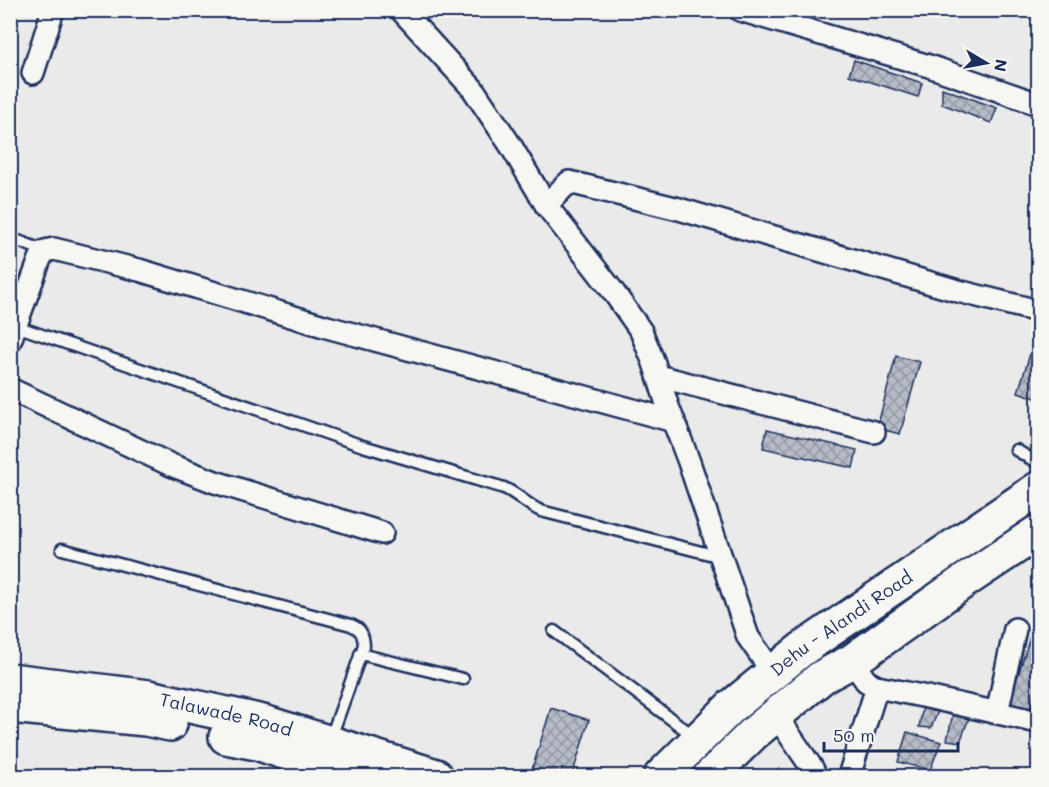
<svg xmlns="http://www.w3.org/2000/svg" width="1049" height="787" font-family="Mali,sans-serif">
<defs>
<pattern id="building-cross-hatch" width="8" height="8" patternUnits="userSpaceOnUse" patternTransform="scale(1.5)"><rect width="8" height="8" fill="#b6bbc6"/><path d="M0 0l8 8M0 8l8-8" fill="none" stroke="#9398a4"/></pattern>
</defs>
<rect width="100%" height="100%" fill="#e9eae9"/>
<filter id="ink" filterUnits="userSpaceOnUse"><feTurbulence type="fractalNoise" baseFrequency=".0167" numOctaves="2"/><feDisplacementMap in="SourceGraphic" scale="12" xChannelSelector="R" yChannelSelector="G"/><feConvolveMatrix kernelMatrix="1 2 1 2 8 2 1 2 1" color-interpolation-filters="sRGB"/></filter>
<g filter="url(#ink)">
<path fill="url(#building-cross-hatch)" stroke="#1b2f5e" stroke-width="1.5" d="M854,60L922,83L918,97L849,75Z
M942,88L997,108L991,123L942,104Z
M1030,354L1038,357V399L1018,392Z
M896,356L920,362L900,434L877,428Z
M767,429L857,450L853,468L763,448Z
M1030,637L1038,638V681L1031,708L1009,704Z
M923,706L939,709L931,728L919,727Z
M551,708L589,720L572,776H530Z
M953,714L969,718L960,742L947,740Z
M907,732L941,742L930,770L898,762Z"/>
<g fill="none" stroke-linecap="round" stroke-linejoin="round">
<g stroke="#1b2f5e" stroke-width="15">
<path id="lane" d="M10,238L45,251
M16,326L363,446L504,488C518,494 527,505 541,511L721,557
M1016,450L1038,463
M62,549L351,625C361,629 363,634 364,645L330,740
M554,631L695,737
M360,654L463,679"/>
</g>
<g stroke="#1b2f5e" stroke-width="26">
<path id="street" d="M401,10L473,89L511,146L546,205L612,290L641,331L654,363L667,404L689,462L748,637L773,673
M740,10L929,66L1038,104
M33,73L53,10
M546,205L569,182L679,209L958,291L1038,311
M10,341L40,259L45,251L54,249L139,270L327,327L674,421
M658,376L874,432
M10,389L171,465L215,482L382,533
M852,661L866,681L877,687L927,697L1038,722
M997,713L1015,629
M776,715L812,768L816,776
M849,776L877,687"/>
</g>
<g stroke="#1b2f5e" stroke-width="38">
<g id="primary">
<path id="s1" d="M10,680L149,697L263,722L436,776"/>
<path d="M10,706L146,719L170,724"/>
<path d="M226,737L257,743L353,776"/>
<path id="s2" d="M661,776L731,707L802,649L1038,489"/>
<path d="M710,776L754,733L822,677L852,661L960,584L1038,532"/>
</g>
</g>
<use href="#lane" stroke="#f6f6f2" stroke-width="10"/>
<use href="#street" stroke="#f6f6f2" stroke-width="21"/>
<use href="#primary" stroke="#f6f6f2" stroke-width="33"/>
</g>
</g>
<g text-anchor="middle" stroke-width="4.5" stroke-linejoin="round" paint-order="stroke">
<g font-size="18" fill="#1b2f5e" stroke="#f6f6f2">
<text dy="6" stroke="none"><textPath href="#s2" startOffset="237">Dehu - Alandi Road</textPath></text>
<text dy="6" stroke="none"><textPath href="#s1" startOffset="219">Talawade Road</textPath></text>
</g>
</g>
<rect width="1049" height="787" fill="none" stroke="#f6f6f2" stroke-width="36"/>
<rect x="18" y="18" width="1013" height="751" fill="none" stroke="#1b2f5e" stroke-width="2" filter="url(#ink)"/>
<g transform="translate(986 63) rotate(100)" stroke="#f6f6f2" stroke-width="4.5" paint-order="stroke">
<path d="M0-4.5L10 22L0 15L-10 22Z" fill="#1b2f5e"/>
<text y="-9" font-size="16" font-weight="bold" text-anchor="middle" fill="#1b2f5e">N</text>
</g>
<path d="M824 742v9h134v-9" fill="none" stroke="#1b2f5e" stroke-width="3"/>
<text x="833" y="742" font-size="18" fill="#1b2f5e" stroke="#f6f6f2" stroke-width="4.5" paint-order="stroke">50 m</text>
</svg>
